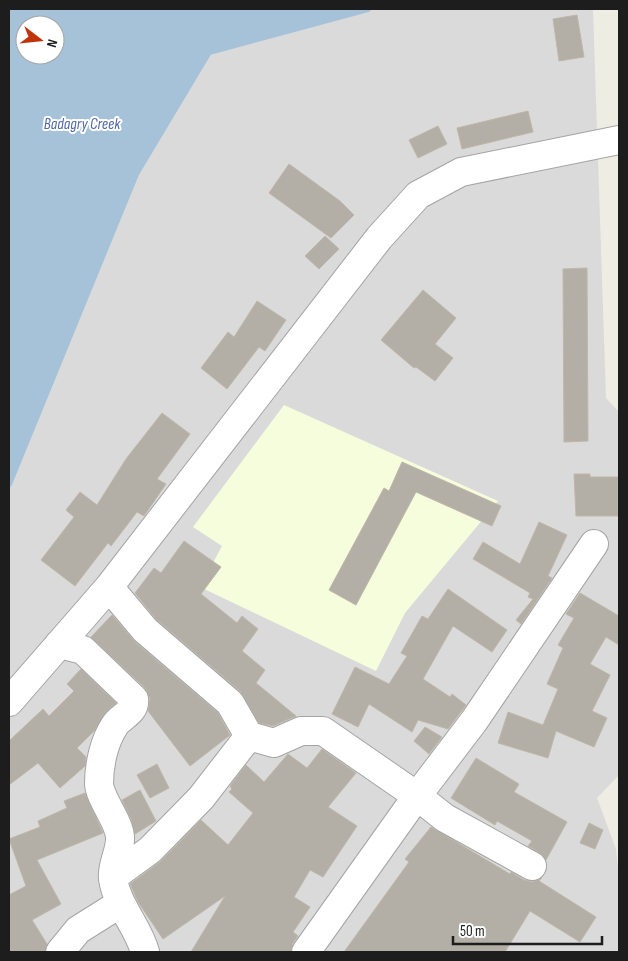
<svg xmlns="http://www.w3.org/2000/svg" width="628" height="961" font-family="'Sofia Sans Condensed',sans-serif">
<rect width="100%" height="100%" fill="#eeede4"/>
<path fill="#dbdada" d="M368,9H593L606,398L619,412V775L597,798L616,849L619,877V952H9V484L136,174L209,52Z"/>
<path fill="#f6fddd" d="M284,405L498,501L405,613L376,671L200,587L222,546L193,527Z"/>
<path fill="#a6c2d9" fill-rule="evenodd" d="M9,9H368L209,52L136,174L9,484ZM25,25H55V55H25Z"/>
<g fill="none" stroke-linecap="round" stroke-linejoin="round">
<path stroke="#a6c2d9" stroke-width="6" d="M9,484L136,174L209,52L368,9"/>
</g>
<path fill="#b3afa6" stroke="#bfb7a7" d="M577,15L584,57L559,61L553,19Z
M528,111L533,132L462,149L457,128Z
M438,126L447,144L418,158L409,140Z
M289,164L340,201L354,215L331,238L269,193Z
M325,236L339,249L319,269L305,256Z
M587,268L588,441L564,442L563,269Z
M423,290L456,318L435,344L453,358L435,381L416,367L414,368L381,340Z
M257,301L286,320L265,351L259,347L227,389L201,368L228,332L234,337Z
M162,413L190,434L157,479L166,484L144,516L137,512L111,546L108,543L75,586L41,560L74,517L66,510L80,492L97,505L126,459Z
M402,462L501,506L492,526L416,492L356,605L329,590L384,488L389,491Z
M574,474H590V477H618V516H576Z
M539,522L567,535L548,576L552,578L521,624L516,620L533,599L528,597L530,593L473,559L483,542L520,564Z
M184,541L221,567L201,594L237,623L242,616L258,629L242,651L265,670L256,683L296,716L273,726L259,723L240,691L156,619L135,593L154,568L161,573Z
M448,589L507,630L492,652L453,626L423,679L450,697L452,694L466,705L448,729L418,720L412,732L369,704L358,727L332,714L355,667L389,684L407,656L401,653L422,616L428,619Z
M580,593L619,616V645L606,637L590,664L610,675L592,711L607,718L594,747L556,731L548,758L498,743L508,712L543,725L558,689L547,684L563,648L558,645L574,618L566,614Z
M112,615L135,642L218,713L230,735L190,766L148,711L150,699L145,688L91,637Z
M81,669L116,703L106,712L95,730L77,748L86,757L85,766L60,788L38,763L9,785V741L43,709L49,716L74,691L67,684Z
M425,727L442,737L429,754L414,741Z
M322,749L356,773L328,807L357,826L323,877L310,870L294,897L310,907L293,932L298,936L293,943L291,952H191L225,896L163,939L138,902L130,884L161,861L201,820L228,845L253,813L229,792L232,789L230,786L246,765L264,782L288,754L307,768Z
M476,758L519,784L514,792L567,822L546,860L540,853L528,846L532,841L497,821L495,825L451,798Z
M157,764L169,788L150,798L137,775Z
M140,790L156,821L135,834L131,819L122,800Z
M85,793L103,833L37,860L61,904L32,920L47,944L45,952H9V895L26,886L9,839L40,827L38,821L67,808L64,801Z
M589,823L603,830L595,849L580,843Z
M431,827L510,874L511,872L524,880L532,882L542,878L539,881L596,917L580,942L530,911L505,952H344L409,862L405,859Z"/>
<g fill="none" stroke-linecap="round" stroke-linejoin="round">
<g stroke="#a4a4a4" stroke-width="30">
<path id="minor" d="M109,587L145,630L230,703L249,736L274,743L301,731H323L417,796L445,818L532,866
M59,644L83,650L134,699C136,712 121,716 115,725C104,741 99,765 99,784C100,799 119,821 120,837C121,851 111,865 113,879C117,906 138,926 145,952
M9,702L109,587L379,238L418,195L461,172L619,140
M113,877L150,850L201,798L249,736
M60,952L78,930L121,903
M306,952L417,796L474,721L594,544"/>
</g>
<use href="#minor" stroke="#fff" stroke-width="28"/>
</g>
<g text-anchor="middle" stroke-width="4" stroke-linejoin="round" paint-order="stroke">
<g font-size="16" font-style="italic" fill="#4f67a8" stroke="#fff">
<text x="82" y="129">Badagry Creek</text>
</g>
</g>
<rect width="628" height="961" fill="none" stroke="#1d1d1d" stroke-width="20"/>
<g transform="translate(40 40) rotate(106)"><circle r="24" fill="#ffffff" stroke="#a5a5a5"/>
<path d="M0-4L9 19L0 12L-9 19Z" fill="#c0340b"/>
<text y="-8" font-size="14" font-weight="bold" text-anchor="middle" fill="#1d1d1d">N</text>
</g>
<path d="M453 936v8h149v-8" fill="none" stroke="#1d1d1d" stroke-width="2.5"/>
<text x="460" y="936" font-size="15" fill="#1d1d1d" stroke="#ffffff" stroke-width="4" paint-order="stroke">50 m</text>
</svg>
